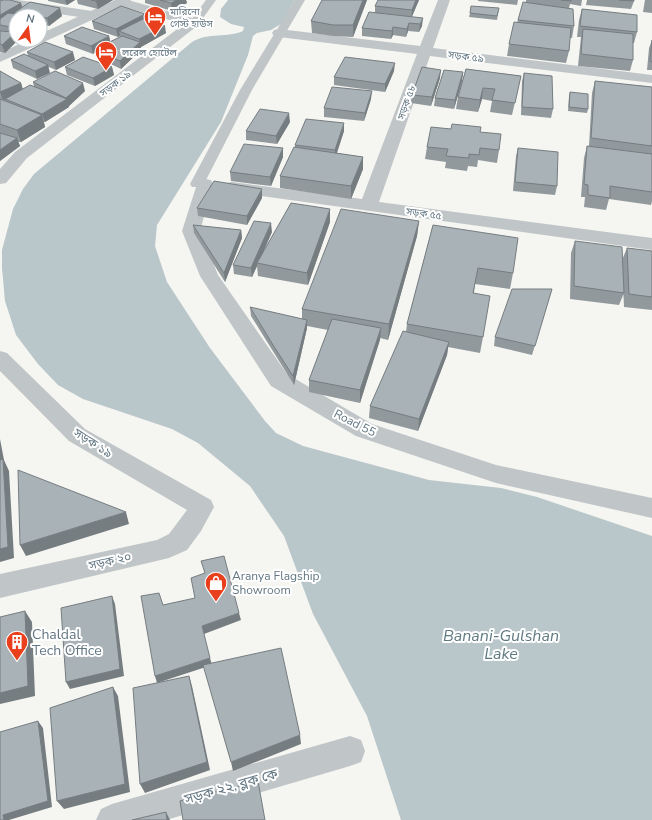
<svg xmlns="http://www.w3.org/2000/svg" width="652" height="820" font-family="'Nunito Sans','Noto Sans Bengali',sans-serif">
<rect width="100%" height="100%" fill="#f5f5f1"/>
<path fill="#b9c6ca" d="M228,0H295L281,24L271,30L257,33L253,36L248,55L221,122L157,225L155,246L167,282L210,348L265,421L276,433L303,446L429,480L501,488L537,497L652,536V820H401L367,716L313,614L284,536L250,486L198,443L172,429L83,399L58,385L38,364L16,335L5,301L2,268V250L13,209L23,189L34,174L192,42C209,32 228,38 243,31L244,27L231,24L220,17L221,9Z"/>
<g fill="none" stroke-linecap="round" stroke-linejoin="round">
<path fill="#c0c5c7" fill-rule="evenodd" d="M206,0H216L198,25H190L189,23Z
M295,0H305L252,90L204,184L202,187H192L190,184L240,90Z"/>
<path fill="#c0c5c7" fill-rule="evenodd" d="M0,0H18L92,11L98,15L92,19L0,5Z
M116,0H128L199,20L201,23L27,158L6,183L0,184V169L15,152L184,24L117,5L115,2Z
M438,0H450L433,48L652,75V83L430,56L379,202L652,238V250L226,191L224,187L226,183L232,182L362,199L417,54L279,37L274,36L272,33L274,30L279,29L420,46Z
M205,179L211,180L213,184L200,231L218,275L287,374L372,424L496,465L652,498V518L496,483L356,436L271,386L200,276L182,231L197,184L199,180Z
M0,351L7,353L85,429L211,500L214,507L201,531L187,550L169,558L0,598V574L157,540L169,534L187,510L69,441L0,371Z
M350,736L361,740L365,751L361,762L350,766L166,820H96L101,809L112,804Z"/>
<path fill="#c0c5c7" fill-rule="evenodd" d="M115,0H131L129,3L0,62V53L28,40H40V34Z"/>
</g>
<path fill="#91999d" d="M48,0H75L67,5L48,1Z
M77,0H113L98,9L78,4Z
M145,0H186L187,3L172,11L145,3Z
M367,0L353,37L333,36L312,33L311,21Z
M419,0L412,17L422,26L419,32L408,31L406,37L393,35L391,39L362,36V28L375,13V6Z
M478,0H518L517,5L478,1Z
M526,0H582L581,6L570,4L569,8L574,26L572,38H570L569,51L566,63L507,56L509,44L518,20L526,3Z
M587,0H634V1L631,9L586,5Z
M645,0H652V13L643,12Z
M0,1L21,3L22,7L62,16L49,26L43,25V26L40,29V16H16V40H18L5,53L0,52Z
M499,8L497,20L469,17L470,13Z
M582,9L637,32L634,43H633V60L630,71L578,66L581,37H577L579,20Z
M145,14V18L166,33L141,47V50L121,69L96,57L95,52L93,54L66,44L64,36H109L110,42L120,37V36L118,37L94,29L92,21Z
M652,40V70H647L649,48Z
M27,52L75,60L56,70L49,67L37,79L13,68L11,60L28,55Z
M65,67H112L114,75L95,86L67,75Z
M466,69L521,76L512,115L490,112L492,101L482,99L478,112L456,109L458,97Z
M0,71L21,83L23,89L34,87L33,82L85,91L69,106V107L45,122H44L45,127L21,142H18L20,146L0,161Z
M394,71L385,92L334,85V77Z
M463,72L462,81L454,109L434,106L435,98Z
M524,73L553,109L551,118L521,115L522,81Z
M440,78L431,106L411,103L412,95Z
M595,81L652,87V201L651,205L609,199L606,210L584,207L585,197H581L584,158L587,146H589L592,93Z
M570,92L588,109L587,113L568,111L569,96Z
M371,99L364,121L324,117V108Z
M290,122L277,144L246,140V131Z
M344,131L337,153L363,157V169L351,199L280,188V176L295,148V145Z
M480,132L499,150L497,163L478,160L477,167L468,166L467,171L445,168L446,162L425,159L427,147Z
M283,148V157L271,186L231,181L230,172Z
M518,148L557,186L555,195L513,191L516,156Z
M262,198L247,225L198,216L197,208Z
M419,221L417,236L388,340L380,338L360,403L309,392V380L328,330L307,326V328L294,385L251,316L250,307L302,319V309Z
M330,222L308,285L258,276L257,266L252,277L234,274L233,265L272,232L263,253Z
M193,225L241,230L242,238L225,282L194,233Z
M433,225L513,273L510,289L475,284L474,293L483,337L480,353L448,347L447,355L418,431L369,418L370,406L406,332L407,324Z
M575,241L624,293L619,305L570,299L571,253Z
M627,248L652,251V310L624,307L622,260Z
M552,289L532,355L494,346L495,337Z"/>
<path fill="#767d80" d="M65,0H75L67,5Z
M98,0H113L98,9L96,1Z
M177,0H186L187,3L172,11L171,3Z
M363,0H367L353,37V25Z
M416,0H419L411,18L412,10Z
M21,3L23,11L15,12L16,15L0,24V15Z
M60,8L62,16L49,26L47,18Z
M145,14L146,22L119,31L120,36L118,37L116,29Z
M41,18L43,26L40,29V19Z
M423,18L422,26L419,32L420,24Z
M409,23L408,31L406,37L407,29Z
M165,26L166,33L141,47V50L121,69L120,61L140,42L139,39Z
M393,27V35L391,39L392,31Z
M16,32V40H18L5,53L2,45Z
M109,36L111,44L95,49V52L93,54L91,46Z
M73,52L75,60L56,70L54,62Z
M395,63L394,71L385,92V84Z
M48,65L50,73L37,79L35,71Z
M112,67L114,75L95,86L93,78Z
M441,70L440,78L431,106L432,97Z
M463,72L462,81L454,109L455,100Z
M21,83L23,91L3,100L0,92Z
M83,83L85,91L69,106L66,98Z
M483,88L482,99L478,112L480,100Z
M372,91L371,99L364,121L365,113Z
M67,99L69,107L45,122L42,114Z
M289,113L290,122L277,144L276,136Z
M42,115L45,127L21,142L17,130Z
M344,123V131L335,158V150Z
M17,138L20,146L0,161V150Z
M283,148V157L271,186L270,177Z
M363,157V169L351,199V186Z
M262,189V198L247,225V216Z
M330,209V222L308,285L307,273Z
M419,221L417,236L388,340L389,324Z
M271,223L272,232L258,263H257V266L252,277L251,268Z
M241,230L242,238L225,282L224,273Z
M307,320V328L294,385L293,376Z
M381,328L380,340L360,403V390Z
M449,342L447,355L418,431L419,419Z
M0,439L4,460L9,471L14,558L0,562Z
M126,512L129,524L26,556L20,545Z
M112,596L115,604L124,676L70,689L66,682Z
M25,611L32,622L35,696L0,704V693Z
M239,613L241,620L204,634L202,626Z
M210,658L212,665L157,683L155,676Z
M189,676L192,686L210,770L145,793L140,784Z
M113,687L118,696L130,792L64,809L57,801Z
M38,721L43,728L52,807L9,820H4L3,815Z
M300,735L301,744L233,771L231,762Z
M166,812L170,820H167Z"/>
<path fill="#a9b2b7" stroke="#767d80" d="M3,0H10L21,3L0,15V1Z
M91,0H98L96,1Z
M160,0H177L171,3Z
M322,0H363L353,25H333L311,21Z
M378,0H416L412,10L375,6Z
M561,0H571V1Z
M619,0H634V1Z
M30,2L60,8L47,18L40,17V16H36L15,12Z
M523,2L573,9L574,26L518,20Z
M121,6L145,14L116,29L92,21Z
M471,6L499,8L497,16L470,13Z
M582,9L637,15V32L580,26Z
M369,12L423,18L420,24L409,23L407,29L393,27L392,31L362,28Z
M8,13L27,16H16V28L0,25V19Z
M145,18L165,26L139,39L119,31Z
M514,22L571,28L569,51L509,44Z
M82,27L109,36L91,46L64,36Z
M583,29L633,34V60L581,54Z
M0,31L16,32L2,45L0,44Z
M122,36L140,42L120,61L95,49Z
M652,40V62L650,61Z
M45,42L73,52L54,62L27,52Z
M24,54L48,65L35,71L11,60Z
M83,57L112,67L93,78L65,67Z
M345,57L395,63L385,84L334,77Z
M422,67L441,70L432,97L412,95Z
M466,69L521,76L515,103L492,100L495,89L483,88L480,100L458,97Z
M444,70L463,72L455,100L435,98Z
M0,71L21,83L0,92Z
M55,71L83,83L66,98L33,82Z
M524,73L552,76L553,109L522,107Z
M595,81L652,87V146L591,138Z
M30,85L67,99L42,114L5,99Z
M332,87L372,91L365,113L324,108Z
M570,92L588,94V109L569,107Z
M0,99L42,115L17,130L0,124Z
M260,109L289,113L276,136L246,131Z
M306,119L344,123L335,150L295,145Z
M452,124L481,127L480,132L501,134L499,150L480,148L479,155L469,154V158L446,156L448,149L427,147L431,127L451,129Z
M0,133L17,138L0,150Z
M244,144L283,148L270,177L230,172Z
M587,146L652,154V192L610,186V198L588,195V185L584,184Z
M294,147L363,157L351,186L280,176Z
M518,148L558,152L557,186L515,182Z
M214,181L262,189L247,216L197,208Z
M291,203L330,209L307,273L257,263Z
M341,209L419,221L389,324L302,309Z
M254,221L271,223L251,268L233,265Z
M193,225L241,230L224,273Z
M433,225L518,238L513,273L478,268L473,293L490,296L483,337L407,324Z
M575,241L622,247L624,293L574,286Z
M627,248L652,251V297L629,294Z
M512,289H552L535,346L495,337Z
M250,307L307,320L293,376L273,345Z
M332,319L381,328L360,390L309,380Z
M403,331L449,342L419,419L370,406Z
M3,459L8,547L0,549V460Z
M18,470L126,512L20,545Z
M224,556L239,613L202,626L210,658L155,676L141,596L159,593L163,605L195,598L191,578L205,573L201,561Z
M112,596L120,669L66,682L61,608Z
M25,611L28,686L0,693V617Z
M281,648L300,735L231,762L203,665Z
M189,676L207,762L140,784L133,688Z
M113,687L125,784L57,801L50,708Z
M38,721L48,801L3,815L4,820H0V732Z
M258,781L265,820H183L180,801Z
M166,812L167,820H132Z"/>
<defs>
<g id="hotel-pin" transform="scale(1.15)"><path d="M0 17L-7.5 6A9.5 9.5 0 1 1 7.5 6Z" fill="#ea3f1c" stroke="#fff"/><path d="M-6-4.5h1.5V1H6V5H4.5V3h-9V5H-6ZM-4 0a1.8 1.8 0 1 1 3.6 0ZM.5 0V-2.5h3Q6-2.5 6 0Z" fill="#fff"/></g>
<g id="shop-pin" transform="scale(1.15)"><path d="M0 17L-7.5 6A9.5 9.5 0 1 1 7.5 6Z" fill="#ea3f1c" stroke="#fff"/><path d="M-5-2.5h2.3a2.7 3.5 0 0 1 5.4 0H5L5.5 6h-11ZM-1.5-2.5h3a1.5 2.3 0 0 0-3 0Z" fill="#fff"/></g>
<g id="building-pin" transform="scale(1.15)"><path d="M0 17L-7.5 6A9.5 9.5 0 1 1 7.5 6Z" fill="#ea3f1c" stroke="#fff"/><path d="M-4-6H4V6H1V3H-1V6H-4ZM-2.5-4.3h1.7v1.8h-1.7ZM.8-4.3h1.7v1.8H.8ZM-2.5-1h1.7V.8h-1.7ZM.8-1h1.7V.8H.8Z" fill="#fff"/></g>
</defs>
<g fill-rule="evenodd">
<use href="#hotel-pin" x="155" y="17"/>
<use href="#hotel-pin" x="106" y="52"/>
<use href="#shop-pin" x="216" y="583"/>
<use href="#building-pin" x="17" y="642"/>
</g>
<g text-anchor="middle" stroke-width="4" stroke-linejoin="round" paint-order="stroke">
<g font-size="10" fill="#637783" stroke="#fff" text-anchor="start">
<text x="170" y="15">মারিনো<tspan x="170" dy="12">গেস্ট হাউস</tspan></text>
<text x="122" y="56">লরেল হোটেল</text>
</g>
<g font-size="10" fill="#637783" stroke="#fff">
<text transform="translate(466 56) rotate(7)" y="4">সড়ক ৫৯</text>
<text transform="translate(115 83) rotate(-37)" y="4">সড়ক ১৯</text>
<text transform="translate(406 102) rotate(-70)" y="4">সড়ক ৫৮</text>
<text transform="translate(424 213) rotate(8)" y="4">সড়ক ৫৫</text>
</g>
<g font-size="12" fill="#637783" stroke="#fff">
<text transform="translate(355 423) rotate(27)" y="4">Road 55</text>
<text transform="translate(93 443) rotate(33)" y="4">সড়ক ১৯</text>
<text transform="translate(110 561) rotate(-13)" y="4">সড়ক ২০</text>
</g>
<g font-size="12" fill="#637783" stroke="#fff" text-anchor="start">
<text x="232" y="580">Aranya Flagship<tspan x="232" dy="14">Showroom</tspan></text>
</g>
<g font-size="14" fill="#637783" stroke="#fff" text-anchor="start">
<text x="32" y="639">Chaldal<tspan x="32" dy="16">Tech Office</tspan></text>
</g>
<g font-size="14" fill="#637783" stroke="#fff">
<text transform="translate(231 786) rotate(-16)" y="5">সড়ক ২২, ব্লক কে</text>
</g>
<g font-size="16" font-style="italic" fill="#5f7a81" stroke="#fff">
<text x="501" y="641">Banani-Gulshan<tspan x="501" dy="18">Lake</tspan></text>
</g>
</g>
<g transform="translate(28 28) rotate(14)"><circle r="19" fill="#ffffff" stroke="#c1c9cd"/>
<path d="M0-3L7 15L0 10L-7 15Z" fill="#ea3f1c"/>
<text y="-6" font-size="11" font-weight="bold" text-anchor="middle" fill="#637783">N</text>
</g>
</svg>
